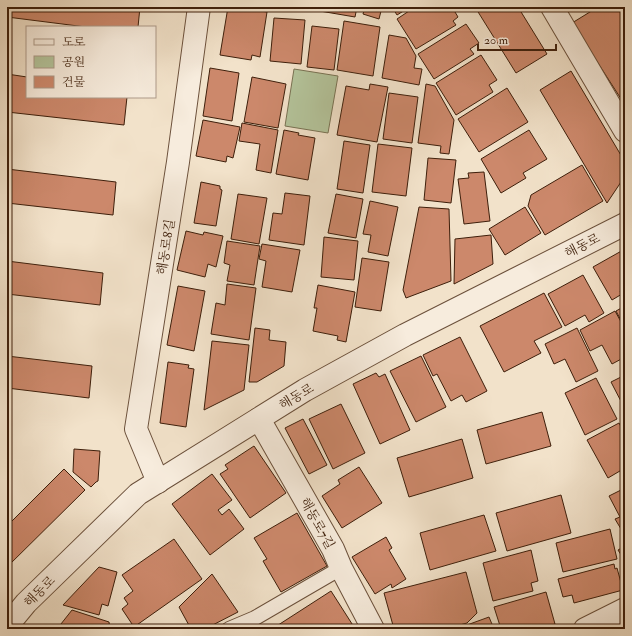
<svg xmlns="http://www.w3.org/2000/svg" width="632" height="636" font-family="'IM FELL Double Pica','Noto Serif KR',serif">
<rect width="100%" height="100%" fill="#f2e2ca"/>
<filter id="stains"><feTurbulence type="fractalNoise" baseFrequency=".005" numOctaves="4"/><feColorMatrix values="0 0 0 0 .2 0 0 0 0 .09 0 0 0 0 .02 0 0 0 .5 -.17"/></filter>
<radialGradient id="worn" r=".72"><stop offset=".6" stop-color="#630" stop-opacity="0"/><stop offset="1" stop-color="#630" stop-opacity=".3"/></radialGradient>
<path fill="#b4c49b" stroke="#797253" d="M294,69L338,76L328,133L285,126Z"/>
<path fill="#cc886b" stroke="#3e1f0b" d="M7,7H140L138,27H86L7,17Z
M228,7H237L267,12L260,57L252,55L251,60L220,55Z
M314,7H357L355,17L314,10Z
M365,7H382L379,19L363,14Z
M392,7H410L397,15Z
M415,7H458L460,9L455,12L458,17L453,21L456,25L416,49L397,19Z
M475,7H518L547,54L516,73Z
M598,7H617L625,20V105L572,23Z
M274,18L305,20L301,64L270,61Z
M344,21L380,27L373,76L337,70Z
M466,24L479,43L470,49L474,54L434,79L418,54Z
M312,26L339,29L334,70L307,67Z
M389,35L406,38L416,56L414,68L422,69L419,85L382,78Z
M481,55L497,80L489,85L493,92L456,115L436,83Z
M210,68L239,73L232,121L203,116Z
M571,71L625,162V176L607,203L540,90Z
M7,74L27,77V97H127L124,125L7,112Z
M252,77L286,84L278,128L244,122Z
M370,84L388,87L377,142L337,135L346,86L369,90Z
M426,84L435,86L454,120L449,154L440,153L441,146L418,143Z
M507,88L528,122L479,152L458,119Z
M389,93L418,97L412,143L383,139Z
M203,120L240,127L233,158L227,156L226,162L196,156Z
M242,123L278,130L271,173L256,170L260,144L239,141Z
M284,130L299,133L298,135L315,138L308,180L276,174Z
M529,130L547,159L523,173L526,178L501,193L481,159Z
M344,141L370,145L363,193L337,189Z
M378,144L412,148L406,196L372,192Z
M428,158L456,160L451,203L424,200Z
M582,165L603,201L545,235L528,206L531,195Z
M7,169L116,182L113,215L7,203Z
M484,172L490,221L464,224L458,179L469,178L468,173Z
M201,182L220,186V189L222,190L216,226L194,223Z
M285,193L310,196L304,245L269,240L273,213L282,214Z
M238,194L267,198L259,244L231,239Z
M336,194L363,199L356,238L328,233Z
M370,201L398,207L388,256L368,252L371,235L363,234Z
M419,207L449,209L451,281L406,298L403,290Z
M525,207L541,233L505,255L489,229Z
M186,231L203,235L204,232L223,236L216,267L208,264L205,277L177,270Z
M491,235L493,264L454,284L455,239Z
M324,237L358,241L354,280L321,277Z
M227,241L260,246L254,285L227,281L230,265L224,263Z
M262,244L300,250L292,292L262,287L266,261L259,259Z
M625,249V288L620,291L622,294L612,300L593,267Z
M362,258L389,262L381,311L355,307Z
M7,261L103,273L100,305L7,294Z
M583,275L604,313L589,322L585,315L565,326L548,294Z
M227,284L256,288L249,340L211,334L216,303L225,305Z
M318,285L355,292L346,342L337,340L338,336L313,331L317,308H314Z
M178,286L205,291L194,351L167,345Z
M544,293L562,327L534,341L541,353L504,372L480,326Z
M625,306V328L616,311Z
M615,311L625,329V357L612,364L602,345L590,351L580,330Z
M255,328L270,330L269,340L286,342L284,366L257,382H249Z
M577,328L598,371L576,382L565,359L554,364L545,344Z
M460,337L487,391L466,402L462,395L451,401L437,374L433,376L423,355Z
M212,341L249,345L244,390L204,410Z
M7,356L92,366L89,398L7,388Z
M421,356L446,407L416,422L390,371Z
M168,362L189,365L188,368L194,369L186,427L160,423Z
M376,373L379,377L385,374L410,430L380,444L353,384Z
M625,375V409L611,382Z
M596,378L617,419L585,435L565,393Z
M341,404L365,453L333,469L309,419Z
M542,412L551,446L486,464L477,430Z
M303,419L327,465L309,474L285,428Z
M619,423L625,434L621,437L625,444V468L608,478L587,440Z
M462,439L473,478L409,497L397,458Z
M254,446L286,493L250,518L220,474L228,469L225,465Z
M74,449L100,451L98,481L96,482L91,487L73,472Z
M7,452H10L7,479Z
M359,467L382,503L342,528L322,496L340,484L338,480Z
M64,469L85,490L7,567V526Z
M212,474L232,500L218,510L222,515L229,509L244,529L210,555L172,504Z
M625,488V533L624,534L615,519L620,517L609,496Z
M561,495L571,533L507,551L496,513Z
M297,513L327,566L281,592L263,561L267,559L254,538Z
M484,515L496,551L430,570L420,533Z
M610,529L617,559L563,572L556,543Z
M386,537L392,548L389,550L406,579L392,588L391,584L375,594L352,557Z
M174,539L202,579L134,627L122,609L128,604L124,598L133,591L122,575Z
M625,546V561L618,550Z
M531,550L538,581L531,583L533,591L493,601L483,563Z
M614,564L615,569L617,568L623,590L574,603L572,595L563,597L558,579Z
M99,567L117,572L108,606L102,604L99,615L63,605Z
M466,572L477,613L467,623L445,629H394L384,593Z
M212,574L238,612L205,629H191L179,607Z
M331,591L354,627L351,629H272Z
M546,592L555,624L537,629H501L494,607Z
M72,610L109,622L110,629H57Z
M489,617L494,629H456Z"/>
<g fill="none" stroke-linecap="round" stroke-linejoin="round">
<g stroke="#6b503b" stroke-width="16">
<path id="service" d="M229,629L255,618L341,568"/>
</g>
<g stroke="#6b503b" stroke-width="24">
<path id="minor" d="M552,7L625,131
M259,419L333,549L341,568L373,629
M158,482L136,429L178,162L199,7
M585,629L625,609"/>
</g>
<g stroke="#6b503b" stroke-width="24">
<path id="tertiary" d="M7,626L26,603L138,494L305,390L405,335L625,224"/>
</g>
<use href="#service" stroke="#f7ecdd" stroke-width="14"/>
<use href="#minor" stroke="#f7ecdd" stroke-width="22"/>
<use href="#tertiary" stroke="#f7ecdd" stroke-width="22"/>
</g>
<g text-anchor="middle" stroke-width="3.5" stroke-linejoin="round" paint-order="stroke">
<g font-size="13" fill="#3e1f0b" stroke="#f7ecdd">
<text transform="translate(582 245) rotate(-27)" y="5">해동로</text>
<text transform="translate(165 247) rotate(-81)" y="5">해동로8길</text>
<text transform="translate(296 396) rotate(-31)" y="5">해동로</text>
<text transform="translate(318 523) rotate(61)" y="5">해동로7길</text>
<text transform="translate(39 591) rotate(-45)" y="5">해동로</text>
</g>
</g>
<rect width="632" height="636" fill="none" stroke="#f2e2ca" stroke-width="24"/>
<rect x="8" y="8" width="616" height="620" fill="none" stroke="#3e1f0b" stroke-width="2"/>
<rect x="12" y="12" width="608" height="612" fill="none" stroke="#3e1f0b"/>
<rect x="26" y="26" width="130" height="72" fill="#f7ecdd" stroke="#ad9a89"/>
<rect x="34" y="39" width="20" height="6" fill="#f7ecdd" stroke="#ad9a89"/>
<text x="62" y="46" font-size="12" fill="#3e1f0b">도로</text>
<rect x="34" y="56" width="20" height="12" fill="#b4c49b" stroke="#ad9a89"/>
<text x="62" y="66" font-size="12" fill="#3e1f0b">공원</text>
<rect x="34" y="76" width="20" height="12" fill="#cc886b" stroke="#ad9a89"/>
<text x="62" y="86" font-size="12" fill="#3e1f0b">건물</text>
<path d="M478 44v6h78v-6" fill="none" stroke="#3e1f0b" stroke-width="2"/>
<text x="484" y="44" font-size="12" fill="#3e1f0b" stroke="#f7ecdd" stroke-width="3" paint-order="stroke">20 m</text>
<rect width="100%" height="100%" filter="url(#stains)"/>
<rect width="100%" height="100%" fill="url(#worn)"/>
</svg>
